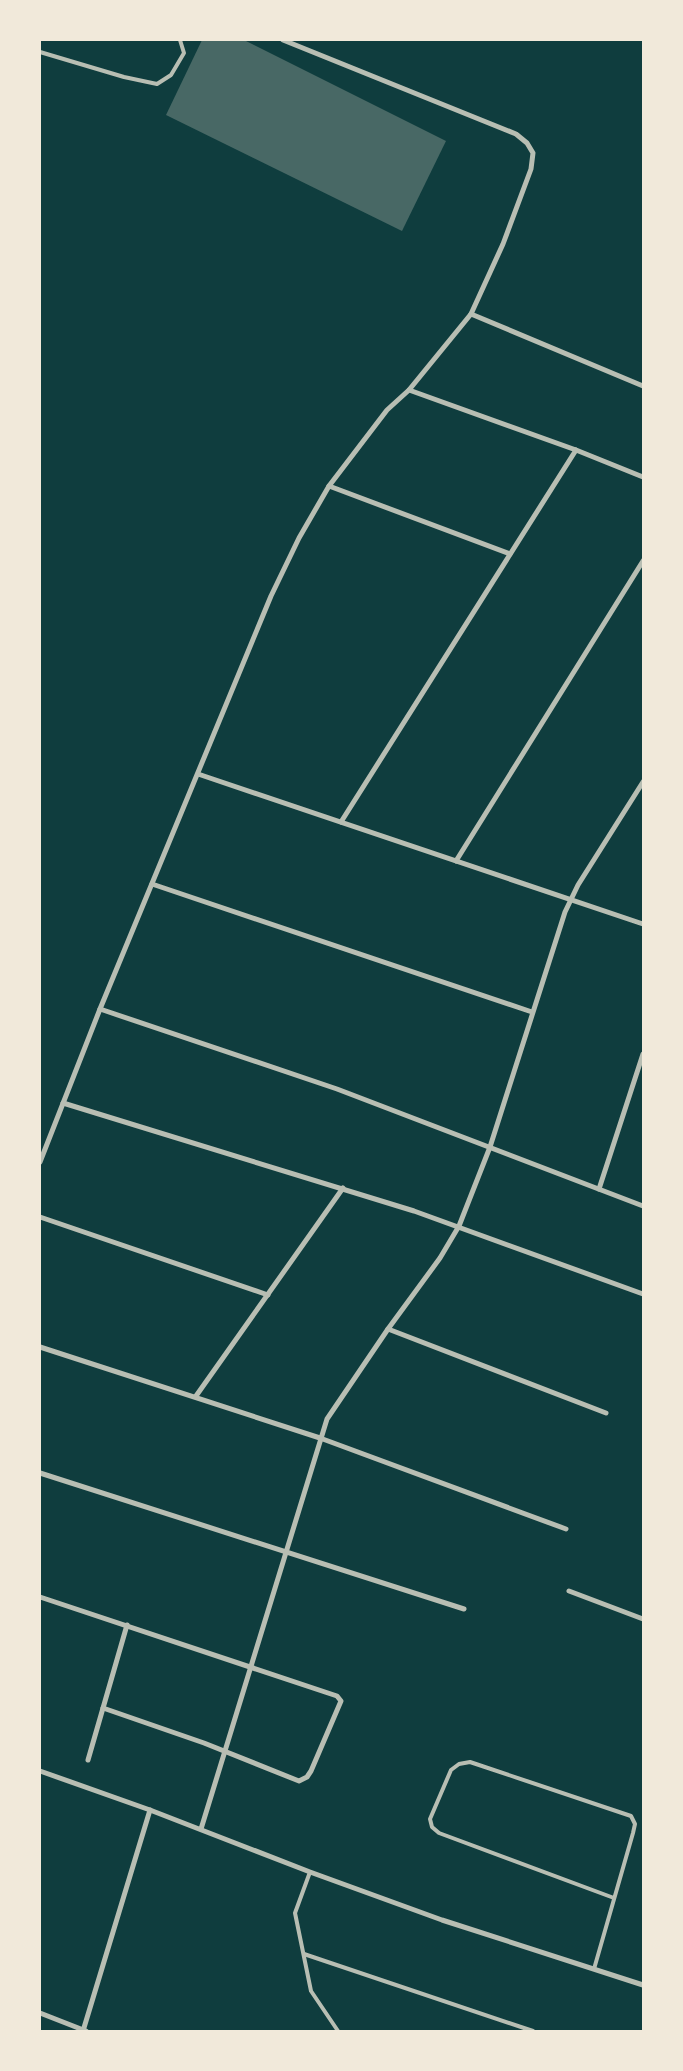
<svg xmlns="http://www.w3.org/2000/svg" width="683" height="2071" font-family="'Open Sans',sans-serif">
<rect width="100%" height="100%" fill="#0f3d3e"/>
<!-- building -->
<path fill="#486865" d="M202 40H244L446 141 402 231 166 115Z"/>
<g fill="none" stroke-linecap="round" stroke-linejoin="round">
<!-- service -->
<g stroke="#b8beb3" stroke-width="4">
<path d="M40 52 124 77 157 84 171 75 184 53 180 40"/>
<path d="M310 1872 295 1913 311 1991 338 2031"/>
<path d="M304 1954 533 2031"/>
<path d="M594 1969 633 1833 635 1824 631 1816 470 1762 459 1764 451 1770 430 1819 432 1827 439 1833 614 1898"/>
</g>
<!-- minor -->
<g stroke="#b8beb3" stroke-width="5">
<path d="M471 314 643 386"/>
<path d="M409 390 576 450 643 477"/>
<path d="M329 486 510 554"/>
<path d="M198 774 643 924"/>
<path d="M341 822 576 450"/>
<path d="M456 861 643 561"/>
<path d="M152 884 532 1012"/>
<path d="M100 1009 337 1089 643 1206"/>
<path d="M63 1103 414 1211 643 1294"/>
<path d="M40 1162 100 1009 271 596 299 538 329 486 387 410 409 390 471 314 503 244 531 169 533 153 527 143 516 134 283 40"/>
<path d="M599 1189 643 1054"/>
<path d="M40 1217 268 1295"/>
<path d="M388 1329 606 1413"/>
<path d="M40 1347 320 1438 566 1529"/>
<path d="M196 1396 343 1188"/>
<path d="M40 1473 464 1609"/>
<path d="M569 1591 643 1619"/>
<path d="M40 1597 337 1696 341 1701 311 1771 307 1777 299 1781 204 1743 103 1708"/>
<path d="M88 1760 127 1625"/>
<path d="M40 1771 150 1810 310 1872 442 1920 643 1985"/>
<path d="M201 1829 327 1419 388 1329 440 1258 459 1226 490 1147 565 912 578 885 643 782"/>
<path d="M40 2013 86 2031"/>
<path d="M83 2031 150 1810"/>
</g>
</g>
<!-- border -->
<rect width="683" height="2071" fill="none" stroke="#f1e9da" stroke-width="82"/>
</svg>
